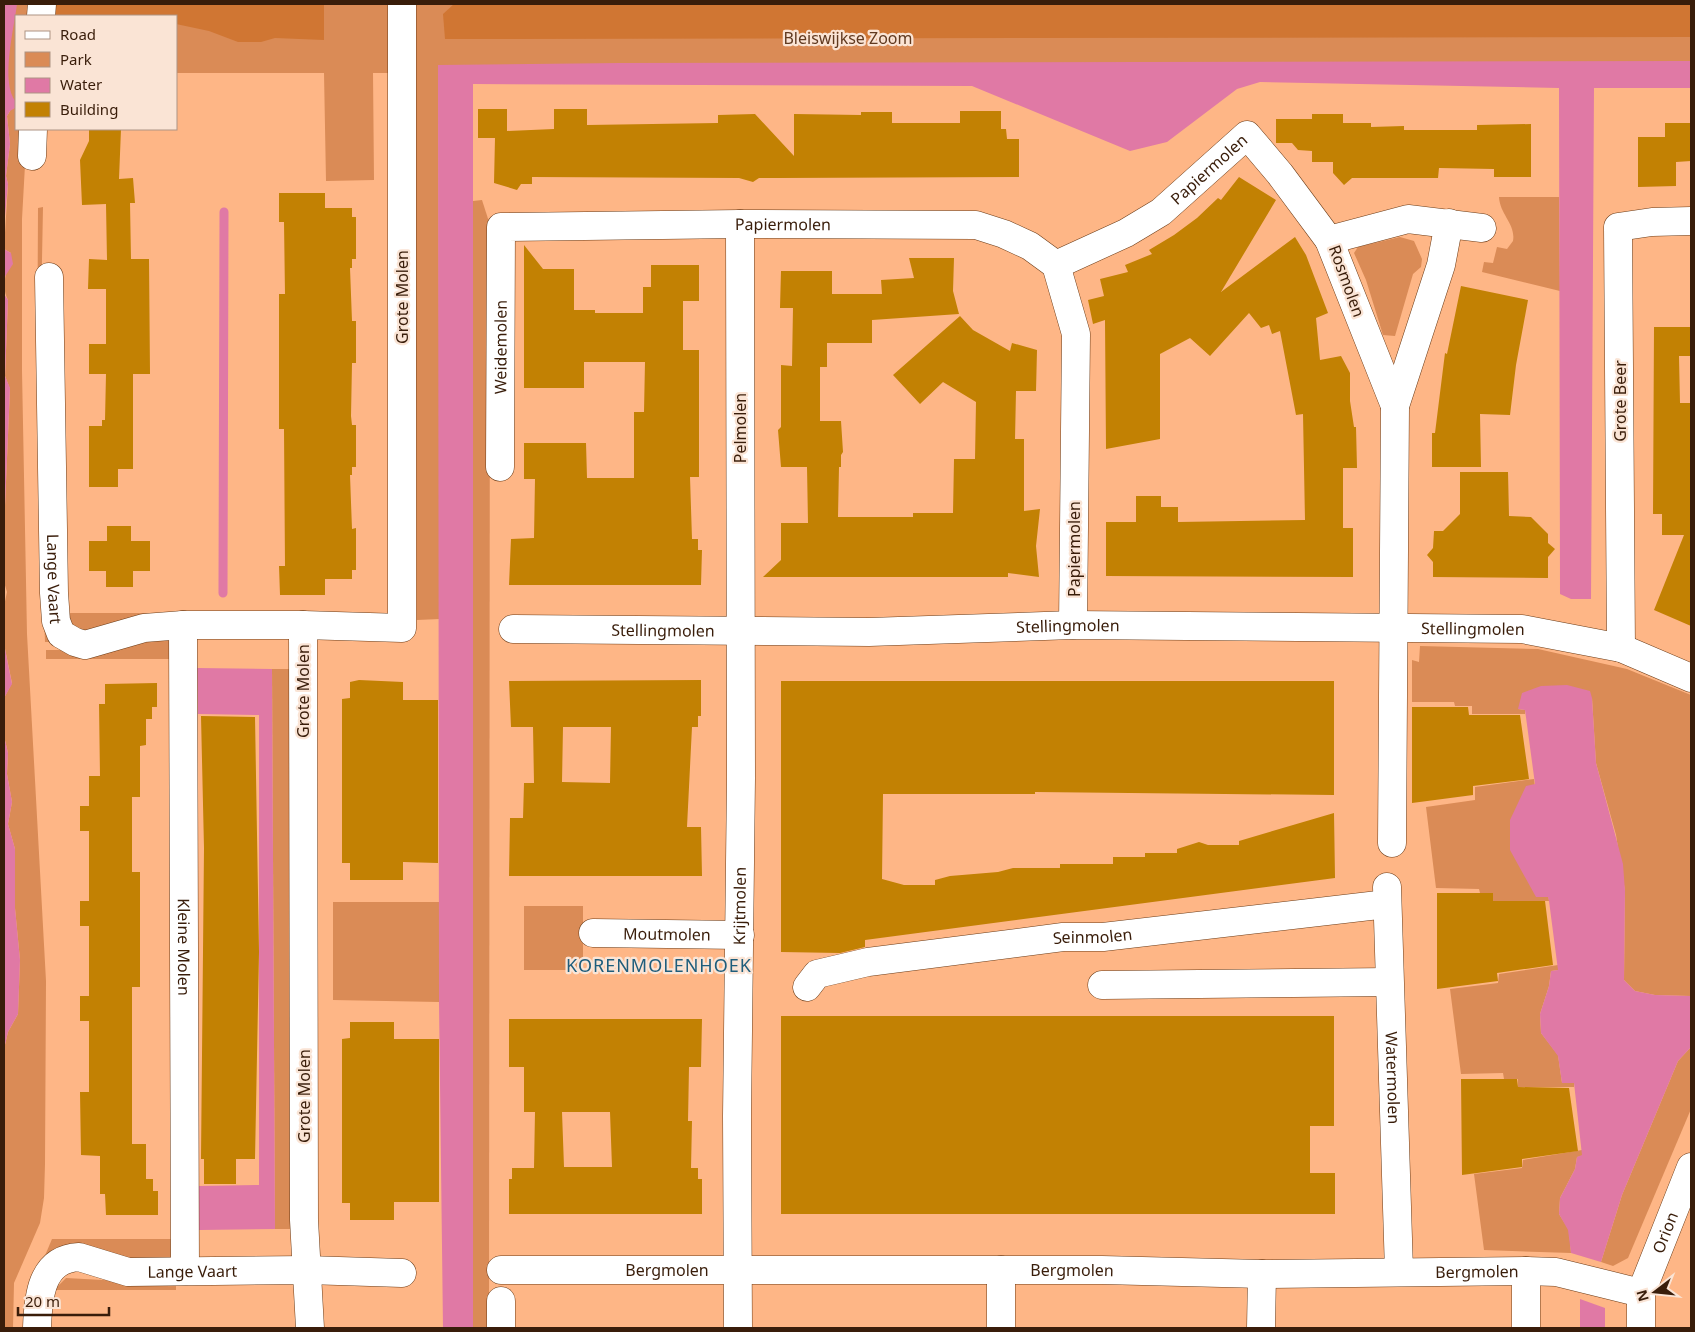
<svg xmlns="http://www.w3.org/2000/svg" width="1695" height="1332" font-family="'Noto Sans',sans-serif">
<rect width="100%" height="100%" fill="#feb686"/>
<!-- green -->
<g fill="#da8b56">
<path d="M4 4H1691V72L438 73 440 619 417 620 415 73H373L374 180 326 181 324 73H176V16H16V129H27L22 219V371L27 634 46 981 45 1164 44 1198 40 1223 14 1283 13 1328H4V1049L8 1032 18 1014 20 960 15 908V849L8 824 12 802 7 774 8 753 4 736V698L12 683 4 644V606L7 592 4 582V529L10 389 5 376 8 300C0 286 8 268 11 253L4 249 8 184 6 176 10 144 7 116 10 111 9 95Z"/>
<path d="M1499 197H1559L1560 291 1482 272 1484 262 1493 263 1497 247 1507 249 1513 241C1516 224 1500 215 1499 197Z"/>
<path d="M482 200 490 225 489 1328H473V201Z"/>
<path d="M43 207 41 312 57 642H45L37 402 38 208Z"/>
<path d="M1400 237 1414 241 1422 259 1421 267 1413 274 1395 336 1383 335 1366 280 1354 253 1358 247Z"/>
<path d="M63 613H170L89 632 69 623Z"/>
<path d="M170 637 171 659H46V650H67Z"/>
<path d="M1420 646 1538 649 1627 669 1691 695V996L1655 995 1635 991 1624 980 1625 891 1616 835 1596 763 1592 698 1518 709 1525 710V714H1472V706H1455L1454 702H1412V660L1419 662Z"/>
<path d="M272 669H292L291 1229H275Z"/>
<path d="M1534 779 1549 901H1493V893H1480L1479 889 1436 888 1426 807 1475 800V787Z"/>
<path d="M333 902H440L439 1002 333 1000Z"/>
<rect x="524" y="906" width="59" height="64"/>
<path d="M1558 965V970L1551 971 1549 986 1540 1014 1541 1033 1558 1055 1562 1083 1574 1082V1087H1518V1079H1504L1503 1073 1461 1074 1450 989 1498 983 1499 974Z"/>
<path d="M1691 1047V1109L1628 1258 1613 1266 1601 1262 1622 1195 1678 1061Z"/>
<path d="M1582 1150V1156L1577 1157 1575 1169 1560 1198 1559 1214 1569 1230 1571 1253 1484 1250 1474 1174 1522 1168 1523 1160Z"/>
<path d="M52 1239H172V1260L41 1265Z"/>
<path d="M66 1278 176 1284V1290H54Z"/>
</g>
<!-- forest -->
<g fill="#d07633">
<path d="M53 4H324V40L275 38 261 42H238L209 31 176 24V16H53Z"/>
<path d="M454 4H1691V37L445 39 443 14Z"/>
</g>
<!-- water -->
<g fill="#e079a5">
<path d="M4 4H17C14 29 0 83 16 102L15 108 10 111 7 116 10 144 6 176 8 184 4 227Z"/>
<path d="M1691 61V88H1594L1591 599H1571L1560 594 1559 88 1260 82 1237 89 1167 142 1130 151 972 86 473 84V1328H443L439 1002 438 65 620 63Z"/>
<path d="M4 249 11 253 13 264 4 278Z"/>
<path d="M4 294 8 300 5 376 10 388 4 529Z"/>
<path d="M4 644 12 684 4 698Z"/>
<path d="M197 668 272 669 275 1229 199 1230V1186L259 1185V715L198 714Z"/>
<path d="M1567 685 1590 691 1592 698 1596 763 1623 864 1625 891 1624 980 1635 991 1655 995 1691 996V1047L1678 1061 1622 1195 1601 1262 1571 1253 1568 1230 1559 1214 1560 1198 1575 1169 1577 1157 1582 1155 1574 1083H1562L1558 1056 1541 1033 1540 1014 1549 986 1551 971 1558 970 1549 901 1548 897H1536L1510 850V820L1526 786 1535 784 1525 710 1518 709 1522 693 1541 686Z"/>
<path d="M4 736 8 753 7 774 12 802 8 824 15 849V908L20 960 18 1014 8 1032 4 1049Z"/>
<path d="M1580 1299 1605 1308V1328H1580Z"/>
</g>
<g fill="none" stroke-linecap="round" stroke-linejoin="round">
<!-- stream -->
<path stroke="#e079a5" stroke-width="9" d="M223 593 224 212"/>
</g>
<!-- building -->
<g fill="#c28103" fill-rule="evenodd">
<path d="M478 109H507V131L554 129V109H587V125L718 123V115L755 114 794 156V114L861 115V112H892V123H960V111H1001V129H1006L1007 139H1019V177L777 178H759L753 182 739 178 532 177V184H521L517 190 494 183 495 138H478Z"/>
<path d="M1312 114H1343V123H1371V127L1404 126V130H1477V125L1531 124V177H1494V169L1439 168 1438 178H1352L1344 185 1333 173V162H1312V151L1298 150 1292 143H1276V119H1312Z"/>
<path d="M1665 123H1691V161L1676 162V186L1638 187V137H1665Z"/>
<path d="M89 129H121L119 179 133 178 135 203H130L131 259H149L150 374H133V469H118V487H89V426H102V420H105L106 374H89V344H106V289H88L89 259 107 260 106 204 82 205 80 160 89 141Z"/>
<path d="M1239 177 1276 200 1221 292 1295 237 1306 255 1328 313 1316 318 1320 360 1341 356 1350 373V401L1354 427H1356L1357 468H1343V528H1353V577L1106 576V522H1136V496H1161V507H1178V522L1305 520 1303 414 1296 415 1280 331 1272 334 1269 325 1261 328 1249 313 1210 356 1190 338 1160 354V439L1106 449 1105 320 1093 324 1088 300 1104 296 1100 279 1128 272 1125 265 1152 254 1149 250 1174 235 1197 218 1218 198 1221 200Z"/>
<path d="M279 193H325V208H352V217H356V259H352V268H350L352 321H356V363H352L351 416 352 425H356V467H352V475H350L352 529 356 528V570H352V579H325V595H280L279 566H285L284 429H279V294H285L284 222H279Z"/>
<path d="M524 245 543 269H574V310H595V313H643V287H651V265H699V301H683V350H699V477H690L692 539H698V550H702L701 585H509L511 539 534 538 535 479H524V443H586L587 478H634V412H644L645 362H584V388H524Z"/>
<path d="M909 258H954L953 291 959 314 872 320V343H827V367H820V421H841L843 452 841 455V467H839L838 517H913V513H953L954 459H975L976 402 943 382 920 404 893 375 960 316 973 330 1010 351 1012 343 1037 350 1036 391H1016L1015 439H1024V511L1040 509 1036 546 1039 577 1008 573V577H763L781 560V523H808L807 467H781L778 430 781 427V365L792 366 793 308H780L781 271H832V294H882L881 280 914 278Z"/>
<path d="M1461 286 1528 300 1516 365 1510 415 1480 414 1481 467H1432V433H1435L1445 353 1447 354Z"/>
<path d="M1654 327H1691V356H1679L1680 403H1691V626L1654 610 1684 535H1662V514H1653Z"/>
<path d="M1460 472H1508L1509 516 1531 517 1548 534V543L1555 549 1548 557V578L1433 577V562L1427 555 1433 548 1434 531H1443L1460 514Z"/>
<path d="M107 526H131V541H150V571H133V587H106V571H89V541H107Z"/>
<path d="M359 680 403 682V700H438V863L403 862V880H350V863H342V699L350 698V682Z"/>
<path d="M701 680V716H698V727H692L687 827H701L702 876H509L510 818H523L524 783H534L533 727H511L509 681ZM563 727H611L610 783 562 782Z"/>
<path d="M781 681H1334V795L1035 792V794H883L882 879 904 885H935V880L950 876 998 872 1013 868H1060V864H1113V857H1145V853H1177V849L1199 842 1208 845H1239V841L1334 813 1335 878 865 940V947L840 953 781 952Z"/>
<path d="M157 683V707H152V719H146V745L140 746V797H132V872H140V987H132V1144H146V1179H153V1191H158V1215H106L105 1194H100V1156L81 1155 80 1092H89V1021H80V996H89V926H80V901H89V831H80V806H89V776H100L99 704H105V684Z"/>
<path d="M1412 707H1468L1469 715H1520L1529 779 1473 786V795L1412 803Z"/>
<path d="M201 716 255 717 259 952 255 1159H236V1184H204V1159H201L204 848Z"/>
<path d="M1437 893H1493V901H1545L1553 965 1497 973 1498 981 1437 989Z"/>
<path d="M781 1016H1334V1126H1310V1173H1335V1214H781Z"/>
<path d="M509 1019H702L701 1067H689L688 1121H692L691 1168H698V1179H702V1214H509V1179H512V1168H534L535 1112H524V1067H509ZM562 1112H610L612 1167H564Z"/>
<path d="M350 1022H394V1039H439V1202H394V1220H350V1203H342V1039L350 1038Z"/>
<path d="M1461 1079H1517L1518 1087 1569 1088 1578 1151 1522 1159V1167L1462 1175Z"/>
</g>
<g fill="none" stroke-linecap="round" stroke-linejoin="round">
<defs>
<g id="street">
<path d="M41 16 42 4"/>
<path d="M32 156 33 129"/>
<path id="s1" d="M1056 265 1126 233 1161 212 1247 135 1280 174 1329 240"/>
<path id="s2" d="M49 277 54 593 56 621 61 634 75 642 85 645 144 628 183 625H303"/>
<path d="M1395 406 1329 240 1408 219 1482 228"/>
<path id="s3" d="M500 467 501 227 740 224 976 225 1004 234 1030 246 1056 265 1076 334 1073 625"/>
<path id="s4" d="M183 625 185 1271"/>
<path id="s5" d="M513 629 869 632 1073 625 1522 629 1621 648 1691 678"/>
<path d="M1621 648 1618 227 1652 222 1691 221"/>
<path d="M1392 843 1395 406 1441 265 1449 223"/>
<path id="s6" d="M1387 887 1399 1271"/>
<path id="s7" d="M593 933 740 935"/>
<path d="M1102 985 1389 982"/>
<path id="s8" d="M807 987 817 974 868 962 1063 937H1103L1387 904"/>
<path id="s9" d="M501 1270H1102L1262 1274 1526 1271 1556 1272 1641 1293"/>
<path d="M1001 1270V1328"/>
<path d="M501 1301V1328"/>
<path id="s10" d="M37 1328C38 1297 41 1259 79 1257L128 1272 307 1270 402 1273"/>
<path d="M310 1328 304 1220 303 625 402 628V4"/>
<path id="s11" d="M738 1328 737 1116 741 778 740 224"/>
<path d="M1261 1328 1262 1274"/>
<path d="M1526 1328V1271"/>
<path id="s12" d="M1641 1328V1293L1691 1167"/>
</g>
</defs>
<!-- street casing -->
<use href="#street" stroke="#6c3c17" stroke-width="29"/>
<!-- street -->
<use href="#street" stroke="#fff" stroke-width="28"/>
</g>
<g text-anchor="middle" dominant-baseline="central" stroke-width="4.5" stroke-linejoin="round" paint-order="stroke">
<!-- park labels -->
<g font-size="16" fill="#60391f" stroke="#fae4d5">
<text x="848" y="38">Bleiswijkse Zoom</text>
</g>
<!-- street labels -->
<g font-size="16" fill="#391d0a" stroke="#fae4d5">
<text stroke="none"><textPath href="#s1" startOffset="182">Papiermolen</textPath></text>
<text stroke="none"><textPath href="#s3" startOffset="522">Papiermolen</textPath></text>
<text transform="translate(1347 281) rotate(70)">Rosmolen</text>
<text transform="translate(402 297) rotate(-90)">Grote Molen</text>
<text stroke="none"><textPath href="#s3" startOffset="120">Weidemolen</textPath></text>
<text transform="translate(1620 401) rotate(-90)">Grote Beer</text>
<text transform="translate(740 428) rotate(-90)">Pelmolen</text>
<text transform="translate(1074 549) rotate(-90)">Papiermolen</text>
<text stroke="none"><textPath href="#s2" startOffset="302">Lange Vaart</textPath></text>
<text stroke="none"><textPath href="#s5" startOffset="555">Stellingmolen</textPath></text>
<text stroke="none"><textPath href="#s5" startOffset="960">Stellingmolen</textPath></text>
<text stroke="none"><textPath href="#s5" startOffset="150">Stellingmolen</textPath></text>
<text transform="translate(303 691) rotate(-90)">Grote Molen</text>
<text stroke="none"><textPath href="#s11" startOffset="422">Krijtmolen</textPath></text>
<text stroke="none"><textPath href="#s7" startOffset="74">Moutmolen</textPath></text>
<text stroke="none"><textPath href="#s8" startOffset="295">Seinmolen</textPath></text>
<text stroke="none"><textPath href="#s4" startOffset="322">Kleine Molen</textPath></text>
<text stroke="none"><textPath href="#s6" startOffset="191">Watermolen</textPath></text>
<text transform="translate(304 1096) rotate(-90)">Grote Molen</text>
<text stroke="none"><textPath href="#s12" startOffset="100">Orion</textPath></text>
<text stroke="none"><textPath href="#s9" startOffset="166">Bergmolen</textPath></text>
<text stroke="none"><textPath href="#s9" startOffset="571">Bergmolen</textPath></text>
<text stroke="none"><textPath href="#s10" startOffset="208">Lange Vaart</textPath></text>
<text stroke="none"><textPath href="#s9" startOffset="976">Bergmolen</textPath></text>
</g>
<!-- neighbourhood labels -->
<g font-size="18" letter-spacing="1" fill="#1e5d7c" stroke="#fae4d5">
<text x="659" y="965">KORENMOLENHOEK</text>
</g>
</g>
<!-- border -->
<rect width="1695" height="1332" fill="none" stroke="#391d0a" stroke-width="10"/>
<!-- legend -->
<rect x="15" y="15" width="162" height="115" fill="#fae4d5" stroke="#ad9484"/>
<rect x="25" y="31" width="25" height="8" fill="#ffffff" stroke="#ad9484"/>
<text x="60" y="40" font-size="15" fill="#391d0a">Road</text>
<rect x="25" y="52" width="25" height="15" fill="#da8b56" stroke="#ad9484"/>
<text x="60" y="65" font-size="15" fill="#391d0a">Park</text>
<rect x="25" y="78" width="25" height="15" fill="#e079a5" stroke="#ad9484"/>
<text x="60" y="90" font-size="15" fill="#391d0a">Water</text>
<rect x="25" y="102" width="25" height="15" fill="#c28103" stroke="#ad9484"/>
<text x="60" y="115" font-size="15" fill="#391d0a">Building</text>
<!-- north arrow -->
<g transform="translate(1655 1292) rotate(254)" stroke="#fae4d5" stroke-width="4" paint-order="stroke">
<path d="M0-4L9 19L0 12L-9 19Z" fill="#391d0a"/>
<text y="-8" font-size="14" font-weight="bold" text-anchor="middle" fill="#391d0a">N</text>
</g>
<!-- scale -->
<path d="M18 1307v8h91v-8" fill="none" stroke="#391d0a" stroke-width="2.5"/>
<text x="25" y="1307" font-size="15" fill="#391d0a" stroke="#fae4d5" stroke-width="4" paint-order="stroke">20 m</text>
</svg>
